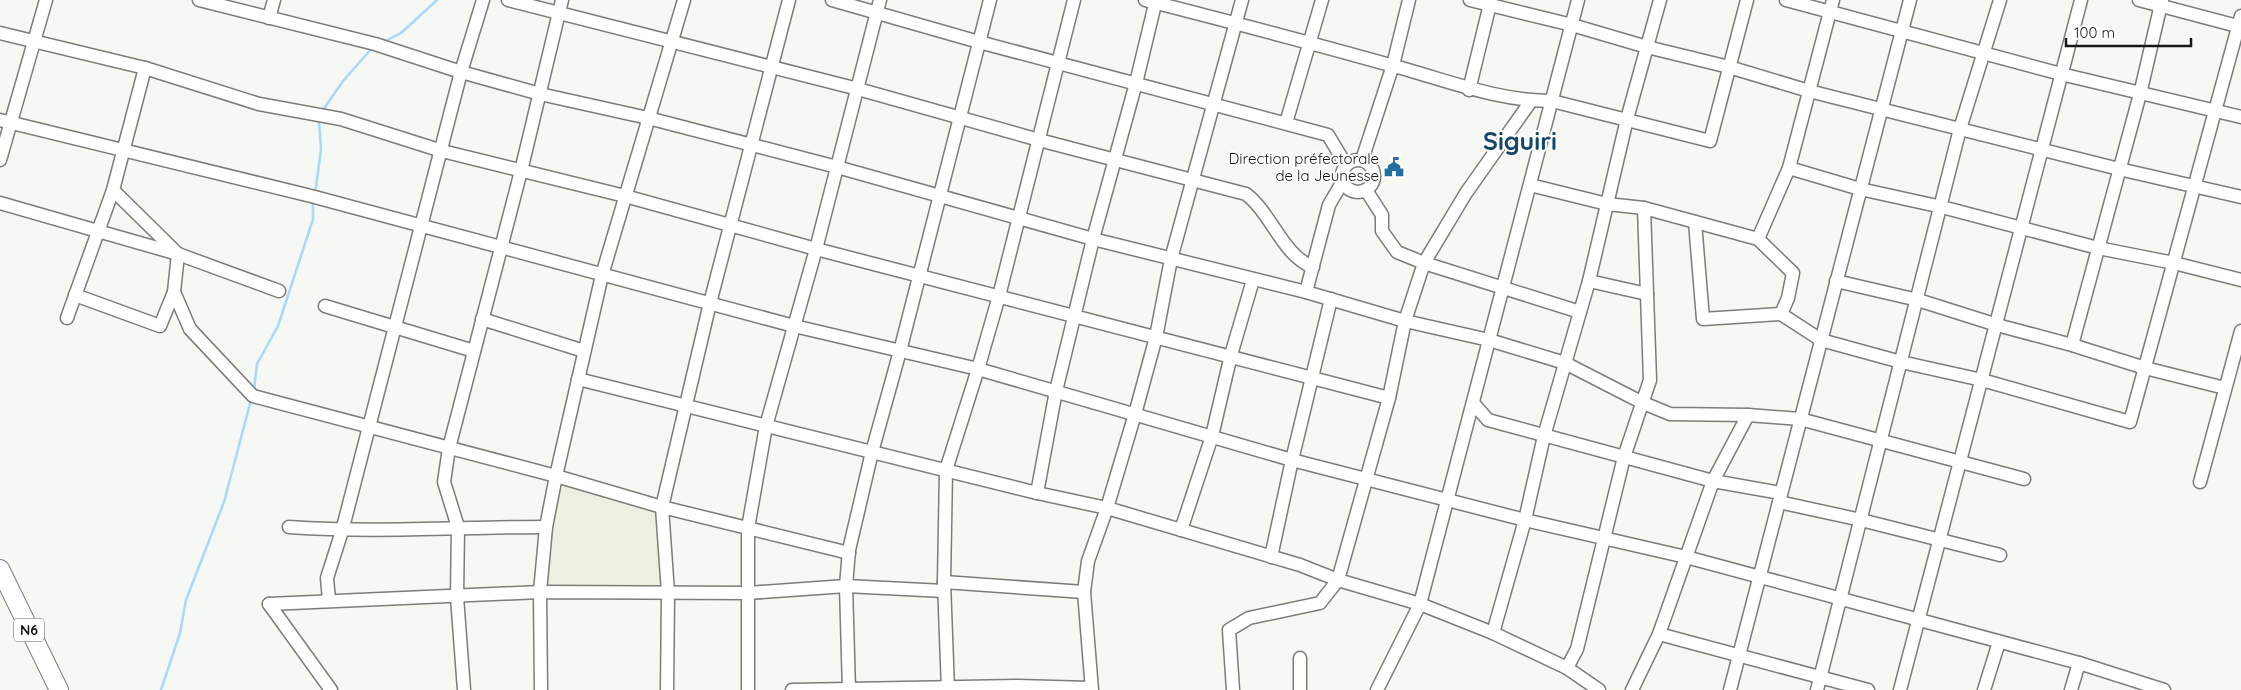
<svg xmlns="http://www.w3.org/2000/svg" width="2241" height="690" font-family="Quicksand,sans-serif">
<rect width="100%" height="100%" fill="#f6f8f3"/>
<!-- built -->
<path fill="#ecf0e3" d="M560 482 659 511 663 587 544 588Z"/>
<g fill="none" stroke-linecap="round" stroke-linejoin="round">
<!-- stream -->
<g stroke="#a7d8fe" stroke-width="2.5">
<path d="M383 42 401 33 437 0"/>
<path d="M323 110 343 81 372 48"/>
<path d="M315 194 321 150 319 120"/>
<path d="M254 390 257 364 278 326 313 219V202"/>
<path d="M161 690 180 633 186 600 224 502 251 400"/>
</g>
<defs>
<g id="minor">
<path d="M199 0 375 44 461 72 540 94 648 118 837 167 1093 239 1306 292 1405 321 1489 340 1565 363 1641 402 1670 414 1748 415 1800 419 2024 479"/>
<path d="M508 0 858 89 1039 140 1246 194C1272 214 1283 256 1313 267"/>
<path d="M832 0 979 42 1328 135 1346 165"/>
<path d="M1145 0C1227 21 1309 42 1390 65 1444 79 1495 101 1552 101L1710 141 1747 0"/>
<path d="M1470 0 1572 25 1647 47 1729 67 1809 91 2119 169 2241 197"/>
<path d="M1786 0 2061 74 2241 117"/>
<path d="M2139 0 2241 27"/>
<path d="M269 18 274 0"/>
<path d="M0 33 145 68 259 104 341 119 442 151 625 196 816 249 1389 398"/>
<path d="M1469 90 1491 0"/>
<path d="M0 120 311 196 794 326 978 369 1292 460 1525 520 1686 557 2079 663 2164 690"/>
<path d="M1286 123 1322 0"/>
<circle cx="1358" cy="176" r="16"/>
<path d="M0 160 46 0"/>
<path d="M1362 160 1393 65 1409 0"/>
<path d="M1789 168 1860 189 1942 207 2098 248 2174 263 2241 280"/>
<path d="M1530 185 1607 204 1644 208 1758 239 1793 273 1788 298 1781 314 1821 340 1901 362 1982 380 2130 422 2241 16"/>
<path d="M113 190 178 254 174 292 190 329 253 396 556 476 662 507 849 553"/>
<path d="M1366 190 1382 215V231L1397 252 1424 263 1580 312"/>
<path d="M0 203 178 254 279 291"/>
<path d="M1695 222 1703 319 1781 314"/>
<path d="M1758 239 1789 168 1833 0"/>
<path d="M1589 281 1647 294"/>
<path d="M1836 281 1918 300 1997 325 2072 345 2145 368 2225 388"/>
<path d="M1306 292 1329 205 1343 181"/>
<path d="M75 295 160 326 174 292"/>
<path d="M325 306 474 351"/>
<path d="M67 318 113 190 145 68"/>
<path d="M482 319 584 351"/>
<path d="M2072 345 2140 94 2162 0"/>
<path d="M578 379 1037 493 1107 508 1300 565 1338 580 1420 604 1493 633 1567 668 1599 690"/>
<path d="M1473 403 1488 420 1713 481 1781 493"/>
<path d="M2200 482 2241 331"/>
<path d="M1037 493 1056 391 1093 239 1136 83 1156 0"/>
<path d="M1779 502 1861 520 2000 555"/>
<path d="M289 527C375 533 461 527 546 527"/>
<path d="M1181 530 1212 436 1231 355 1253 280"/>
<path d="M1271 557 1292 460 1331 299"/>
<path d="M944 582 1084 592"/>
<path d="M329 600 327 578 342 531 461 72 483 0"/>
<path d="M269 604 540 592 748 593 846 586 944 591"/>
<path d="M269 604 331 690"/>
<path d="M1493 633 1525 520 1544 436 1589 281 1627 119 1660 0"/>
<path d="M1659 634 1868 690"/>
<path d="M1567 668 1577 649 1624 457 1650 380 1644 208"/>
<path d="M464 690 457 597 458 527 444 482 449 448 521 171 562 0"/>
<path d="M541 690 540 592 546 527 556 476 602 275 684 0"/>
<path d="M667 690 668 593 662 507 710 303 789 0"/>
<path d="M748 690V528L766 426 816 249 880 0"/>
<path d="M792 690 1017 686 1091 688"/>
<path d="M849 690 846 586 849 550 872 452 900 351 990 0"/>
<path d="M948 690 944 582 946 470 978 369 999 296 1074 0"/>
<path d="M1092 690 1084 592 1088 561 1107 508 1135 414 1156 337 1171 259 1242 0"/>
<path d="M1233 690 1229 630 1249 618 1320 603 1338 580 1389 398 1405 321 1424 263 1466 193 1531 101"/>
<path d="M1300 690V658"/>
<path d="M1377 690 1420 604 1578 0"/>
<path d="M1632 690 1659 634 1713 481 1748 415"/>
<path d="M1730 690 1910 0"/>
<path d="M1817 690 1960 129 2000 0"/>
<path d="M1900 690 2081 0"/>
<path d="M1984 690 1999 642"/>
<path d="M2071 690 2079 663"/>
</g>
<path id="highway" d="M0 569 59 690"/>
</defs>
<!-- minor casing -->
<use href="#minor" stroke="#7b7d78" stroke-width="15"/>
<!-- highway casing -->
<use href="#highway" stroke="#7b7d78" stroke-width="20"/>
<!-- minor -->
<use href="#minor" stroke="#fff" stroke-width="12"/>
<!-- highway -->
<use href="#highway" stroke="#fff" stroke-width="18"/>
</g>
<!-- icons -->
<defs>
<symbol id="civic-bare" viewBox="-9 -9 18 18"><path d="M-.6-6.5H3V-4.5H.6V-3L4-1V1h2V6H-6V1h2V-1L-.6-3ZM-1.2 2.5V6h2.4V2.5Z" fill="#236fa2" stroke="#fff" stroke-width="2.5" paint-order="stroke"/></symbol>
</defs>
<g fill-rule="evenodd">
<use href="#civic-bare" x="1380" y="153" width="28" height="28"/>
</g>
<g text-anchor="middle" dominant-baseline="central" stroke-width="4" stroke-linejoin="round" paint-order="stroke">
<!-- shield labels -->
<rect fill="#fff" stroke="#5d5d5b" stroke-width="1" x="14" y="618.5" width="30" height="23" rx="4"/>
<g font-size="14" font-weight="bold" fill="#171715">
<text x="29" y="630">N6</text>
</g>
<!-- poi labels -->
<g font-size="15" fill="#171715" stroke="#fff" text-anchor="end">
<text x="1379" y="158">Direction préfectorale<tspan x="1379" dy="17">de la Jeunesse</tspan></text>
</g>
<!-- town labels -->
<g font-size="25" font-weight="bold" fill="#12476a" stroke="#fff">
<text x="1520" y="140">Siguiri</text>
</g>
</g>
<!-- scale -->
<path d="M2066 38v8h125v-8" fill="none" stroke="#171715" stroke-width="2.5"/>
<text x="2074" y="38" font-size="15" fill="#171715" stroke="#ffffff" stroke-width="4" paint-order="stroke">100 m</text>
</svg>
